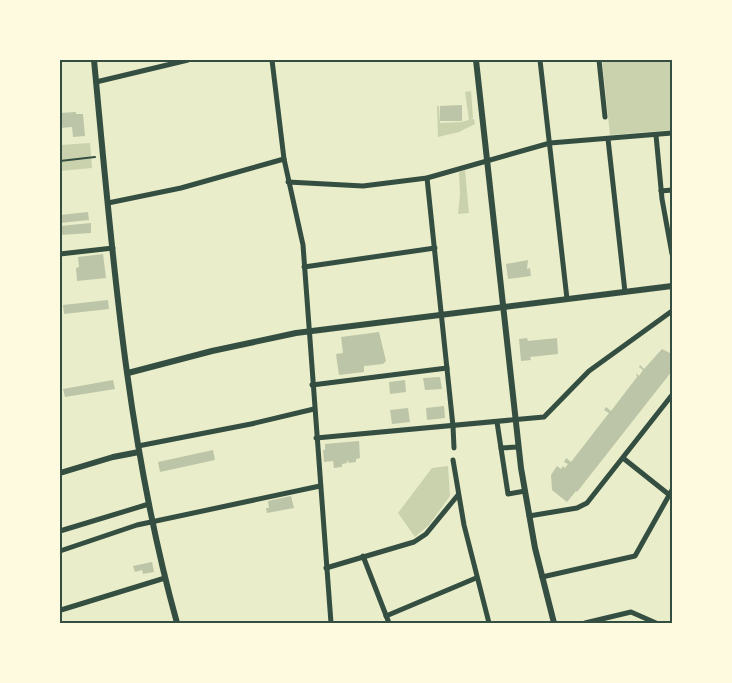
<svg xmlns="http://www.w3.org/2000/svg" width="732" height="683" font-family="Karla,sans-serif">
<rect width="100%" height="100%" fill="#e9edc9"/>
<!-- green -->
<g fill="#cad2ad">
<path d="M602 60H672V130L610 135Z"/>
<path d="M471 91 473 118 470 119H474L475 124 459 132 438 137 437 106H439L440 123 461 122 469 120 465 92Z"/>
<path d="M90 143 92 168 60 171V145Z"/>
<path d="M465 170 469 213 458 214 460 195 459 172Z"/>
<path d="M448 466 450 496 429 525 415 537 398 513 432 468Z"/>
</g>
<!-- building -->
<g fill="#bcc5a7">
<path d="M462 105V121H440V106Z"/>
<path d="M76 112V114H83L85 136 73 137 72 127 60 128V113Z"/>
<path d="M88 212 89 220 60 223V215Z"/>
<path d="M91 223V233L60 235V226Z"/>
<path d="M103 254 106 278 77 281 76 268 79 267 78 257Z"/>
<path d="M528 260 527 269 530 268 531 276 508 279 506 264Z"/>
<path d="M108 300 109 309 64 314 63 305Z"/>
<path d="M379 332 386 361 383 364 364 366V372L339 375 336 354 343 353 341 337Z"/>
<path d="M527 338 528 341 557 338 558 354 530 357 531 360 521 361 519 339Z"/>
<path d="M662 349 672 354V371L577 492 576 491 567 502 552 490 551 475 557 466 561 469 563 466 565 468 568 464 564 462 566 458 571 462 609 413 604 410 606 407 611 411 637 377 636 373 639 376 643 370 639 367 640 365 644 369Z"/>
<path d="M440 377 442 389 425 390 423 378Z"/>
<path d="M113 380 115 389 65 397 63 389Z"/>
<path d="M405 380 406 392 390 394 389 382Z"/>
<path d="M444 406 445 418 427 420 426 408Z"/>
<path d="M408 408 410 422 392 424 390 410Z"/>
<path d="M359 441 360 458 356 459V462L349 463 347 460V463L342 464V467L334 468 333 461 324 462 323 450H325V444Z"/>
<path d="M213 450 215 460 160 472 158 462Z"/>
<path d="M291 496 294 508 267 513 266 508H269L268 501Z"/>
<path d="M152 562 154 572 143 574 142 570 135 572 133 566Z"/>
</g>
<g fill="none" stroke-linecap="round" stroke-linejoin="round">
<!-- path -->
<path stroke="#344e41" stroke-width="2" d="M60 161 95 157"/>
<!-- minor -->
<g stroke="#344e41" stroke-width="5">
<path d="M272 60 284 159 303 245 331 623"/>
<path d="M540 60 567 299"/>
<path d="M599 60 605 117"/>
<path d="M96 82 188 60"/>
<path d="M656 135 662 199 672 254"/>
<path d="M608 139 625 292"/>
<path d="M427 178 453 426 454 448"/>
<path d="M288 182 363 186 427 178 550 143 672 133"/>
<path d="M661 191 672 190"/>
<path d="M108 203 181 188 284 159"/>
<path d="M60 254 113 248"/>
<path d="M304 267 435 248"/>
<path d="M312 385 447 368"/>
<path d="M497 422 508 494 525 491"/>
<path d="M316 438 544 417 589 371 672 311"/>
<path d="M138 446 251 424 314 409"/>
<path d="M501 448 518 447"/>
<path d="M623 458 672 497"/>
<path d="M453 460 464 525 489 623"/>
<path d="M529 516 577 508 587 503 672 395"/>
<path d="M60 531 149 504"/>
<path d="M60 551 137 525 320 486"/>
<path d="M363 556 389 623"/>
<path d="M326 568 414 542 426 534 458 495"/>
<path d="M542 577 635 556 672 490"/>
<path d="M61 610 165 578"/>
<path d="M386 616 476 578"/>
<path d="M585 623 631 612 656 623"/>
</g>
<!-- tertiary -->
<g stroke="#344e41" stroke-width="6">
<path d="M94 60C112 249 126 440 177 623"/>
<path d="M476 60 521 468 535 548 554 623"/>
<path d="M128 373 212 351 296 333 672 286"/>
<path d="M60 473 113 457 139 452"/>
</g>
</g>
<!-- border -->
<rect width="732" height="683" fill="none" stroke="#fefae0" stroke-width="122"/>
<rect x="61" y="61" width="610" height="561" fill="none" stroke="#344e41" stroke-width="2"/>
</svg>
